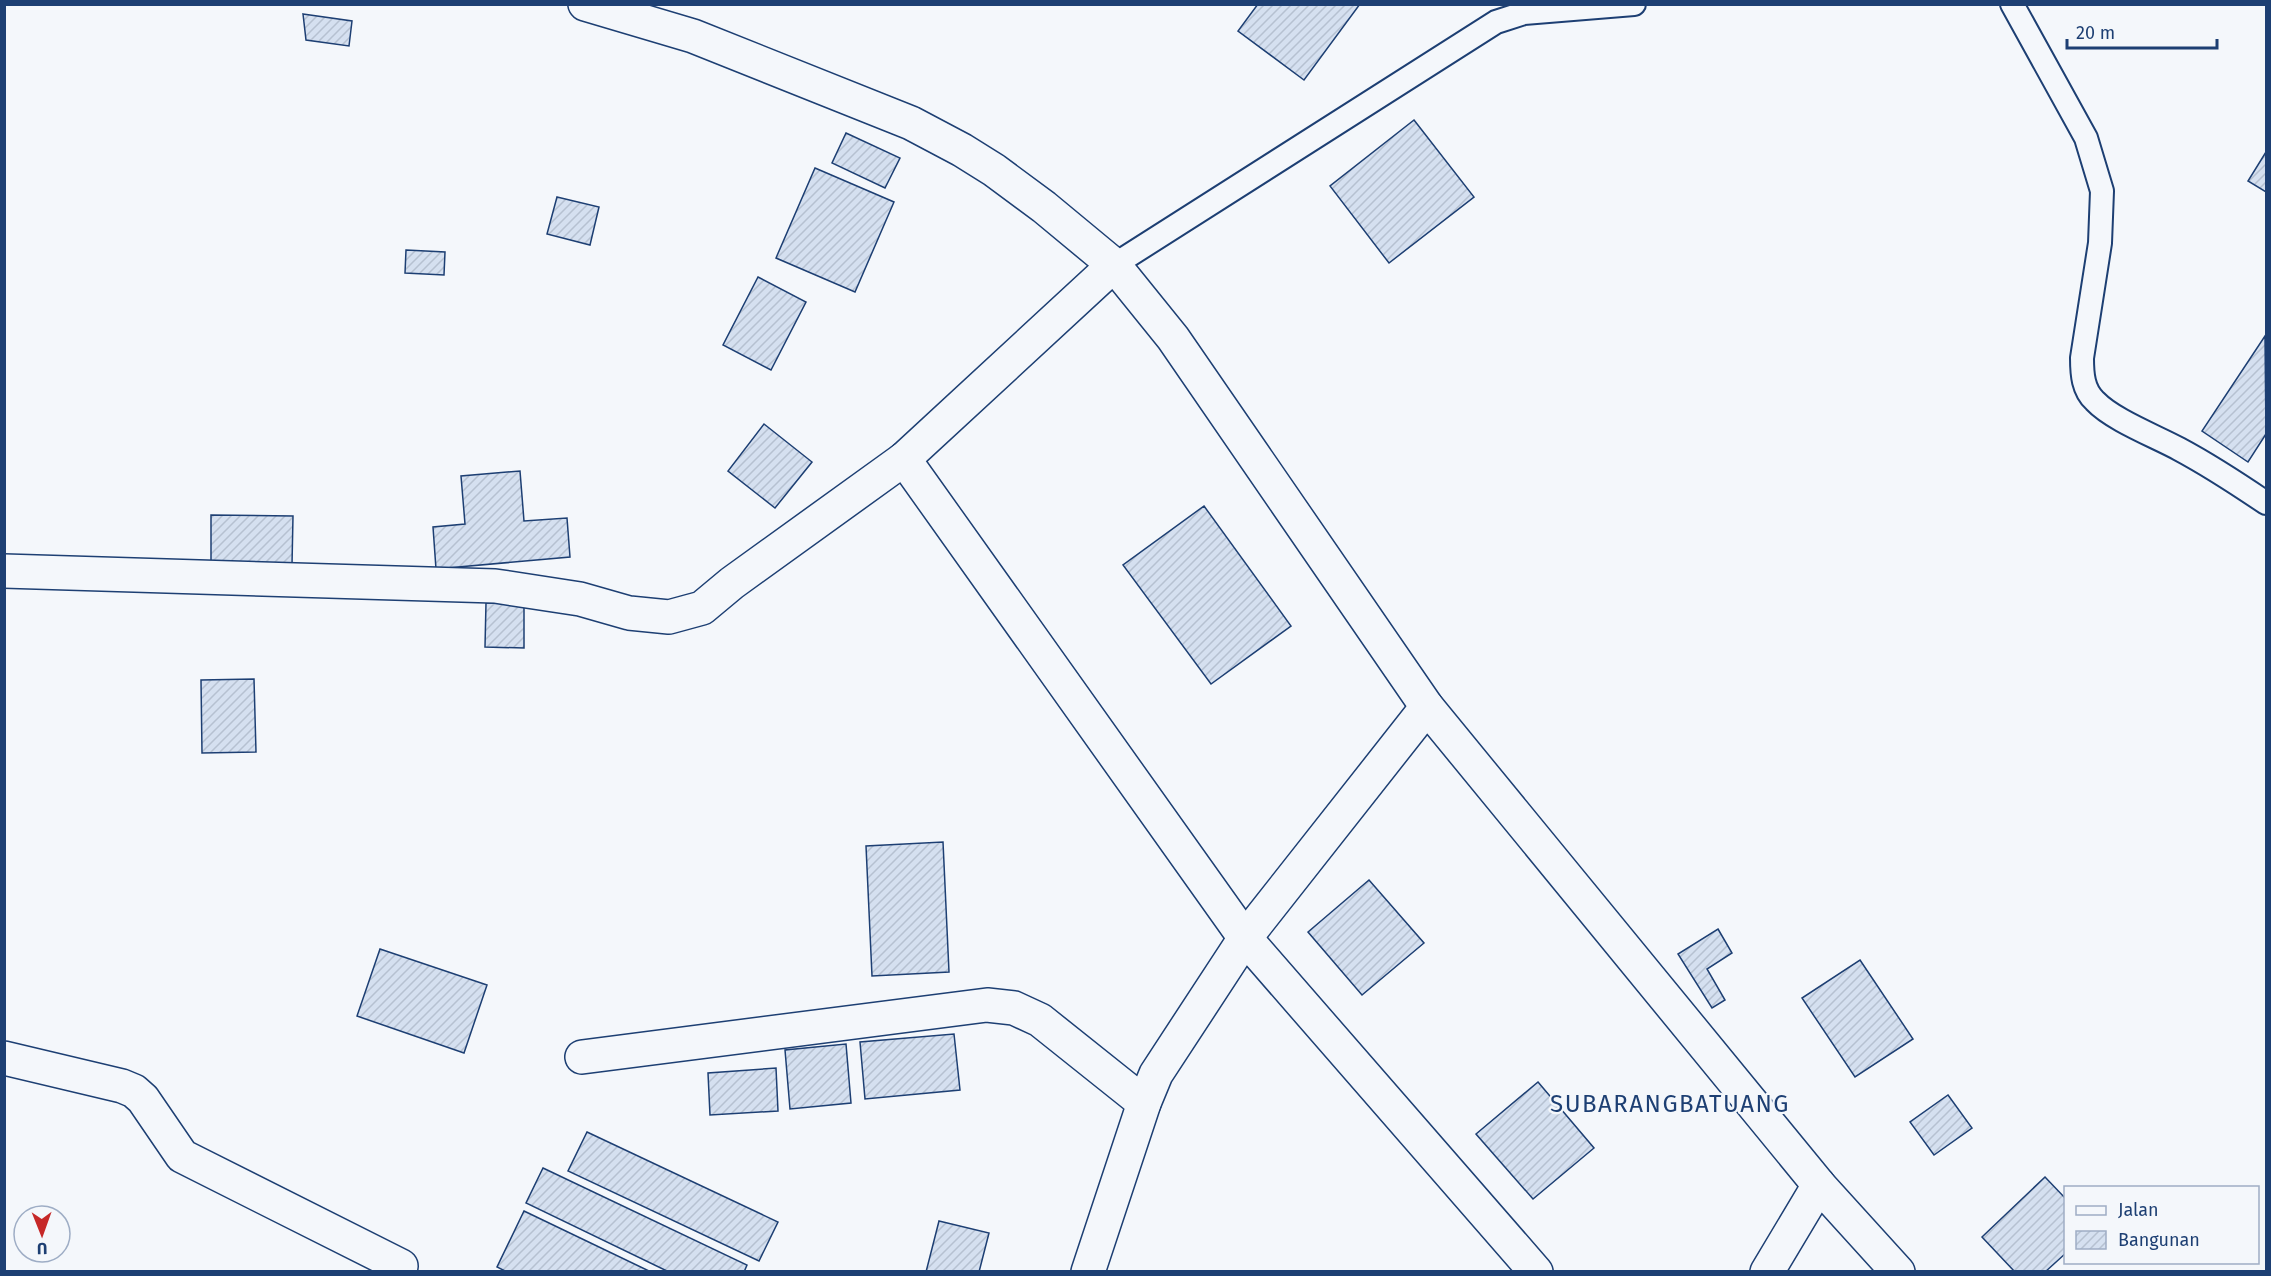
<svg xmlns="http://www.w3.org/2000/svg" width="2271" height="1276" font-family="'Fira Sans',sans-serif">
<defs>
<pattern id="building-hatch" width="6" height="6" patternUnits="userSpaceOnUse" patternTransform="scale(1.5)"><rect width="6" height="6" fill="#d5e0f0"/><path d="M-1 1l2-2M0 6l6-6M5 7l2-2" fill="none" stroke="#b6c1d1"/></pattern>
</defs>
<rect width="100%" height="100%" fill="#f4f7fb"/>
<!-- building -->
<g fill="url(#building-hatch)" stroke="#1d3f73" stroke-width="1.5">
<path d="M1258 4H1360L1304 80 1238 31Z"/>
<path d="M303 14 352 21 349 46 306 40Z"/>
<path d="M1414 120 1474 197 1389 263 1330 186Z"/>
<path d="M846 133 900 158 885 188 832 163Z"/>
<path d="M2266 152V192L2248 181Z"/>
<path d="M815 168 894 202 855 292 776 258Z"/>
<path d="M557 197 599 207 590 245 547 234Z"/>
<path d="M406 250 445 252 444 275 405 273Z"/>
<path d="M758 277 806 302 771 370 723 345Z"/>
<path d="M2265 336 2266 434 2248 462 2202 431Z"/>
<path d="M764 424 812 462 775 508 728 471Z"/>
<path d="M520 471 524 521 567 518 570 557 436 569 433 527 465 524 461 476Z"/>
<path d="M1204 506 1291 626 1211 684 1123 565Z"/>
<path d="M211 515 293 516 292 565 211 564Z"/>
<path d="M486 603H524V648L485 647Z"/>
<path d="M254 679 256 752 202 753 201 680Z"/>
<path d="M943 842 949 972 872 976 866 846Z"/>
<path d="M1369 880 1424 943 1362 995 1308 932Z"/>
<path d="M1718 929 1732 953 1707 969 1725 1000 1712 1008 1678 954Z"/>
<path d="M380 949 487 985 464 1053 357 1016Z"/>
<path d="M1860 960 1913 1039 1855 1077 1802 998Z"/>
<path d="M954 1034 960 1090 865 1099 860 1042Z"/>
<path d="M846 1044 851 1103 790 1109 785 1050Z"/>
<path d="M776 1068 778 1111 710 1115 708 1073Z"/>
<path d="M1538 1082 1594 1148 1533 1199 1476 1134Z"/>
<path d="M1948 1095 1972 1128 1934 1155 1910 1122Z"/>
<path d="M587 1132 778 1222 759 1261 568 1171Z"/>
<path d="M543 1168 747 1265 744 1272H669L526 1203Z"/>
<path d="M2045 1177 2066 1199V1253L2045 1272H2015L1982 1237Z"/>
<path d="M524 1211 651 1272H507L497 1267Z"/>
<path d="M939 1221 989 1233 979 1272H926Z"/>
</g>
<g fill="none" stroke-linecap="round" stroke-linejoin="round">
<defs>
<g id="service">
<path d="M2012 4 2086 138 2102 191 2100 243 2082 358C2082 374 2083 390 2095 401 2113 420 2155 436 2179 449 2209 465 2238 484 2266 503"/>
<path d="M1114 265 1496 22 1524 13 1634 4"/>
</g>
<g id="minor">
<path d="M585 4 693 36 911 123 962 150 994 170 1044 207 1114 265 1173 338 1427 707 1819 1185 1898 1272"/>
<path d="M904 459 1245 938 1536 1272"/>
<path d="M4 571 495 586 580 599 629 613 669 617 702 608 732 583 904 459 1114 265"/>
<path d="M582 1057 987 1005 1014 1008 1040 1020 1144 1103"/>
<path d="M4 1058 122 1086 134 1091 143 1099 182 1156 401 1266"/>
<path d="M1088 1272 1144 1103 1156 1074 1245 938 1427 707"/>
<path d="M1767 1272 1819 1185"/>
</g>
</defs>
<!-- service casing -->
<use href="#service" stroke="#1d3f73" stroke-width="26"/>
<!-- minor casing -->
<use href="#minor" stroke="#1d3f73" stroke-width="36"/>
<!-- service -->
<use href="#service" stroke="#f4f7fb" stroke-width="22"/>
<!-- minor -->
<use href="#minor" stroke="#f4f7fb" stroke-width="33"/>
</g>
<g text-anchor="middle" dominant-baseline="central" stroke-width="4.5" stroke-linejoin="round" paint-order="stroke">
<!-- quarter labels -->
<g font-size="24" letter-spacing="1.5" fill="#1d3f73" stroke="#f4f7fb">
<text x="1670" y="1104">SUBARANGBATUANG</text>
</g>
</g>
<!-- border -->
<rect width="2271" height="1276" fill="none" stroke="#1d3f73" stroke-width="12"/>
<!-- legend -->
<rect x="2064" y="1186" width="195" height="78" fill="#f4f7fb" stroke="#9eadc5" stroke-width="1.5"/>
<rect x="2076" y="1206" width="30" height="9" fill="#f4f7fb" stroke="#9eadc5" stroke-width="1.5"/>
<text x="2118" y="1216" font-size="18" fill="#1d3f73">Jalan</text>
<rect x="2076" y="1231" width="30" height="18" fill="url(#building-hatch)" stroke="#9eadc5" stroke-width="1.5"/>
<text x="2118" y="1246" font-size="18" fill="#1d3f73">Bangunan</text>
<!-- north arrow -->
<g transform="translate(42 1234) rotate(179)"><circle r="28" fill="#f4f7fb" stroke="#9eadc5" stroke-width="1.5"/>
<path d="M0-4.5L10 22L0 15L-10 22Z" fill="#c62828"/>
<text y="-9" font-size="16" font-weight="bold" text-anchor="middle" fill="#1d3f73">U</text>
</g>
<!-- scale -->
<path d="M2067 39v9h150v-9" fill="none" stroke="#1d3f73" stroke-width="3"/>
<text x="2076" y="39" font-size="18" fill="#1d3f73" stroke="#f4f7fb" stroke-width="4.5" paint-order="stroke">20 m</text>
</svg>
